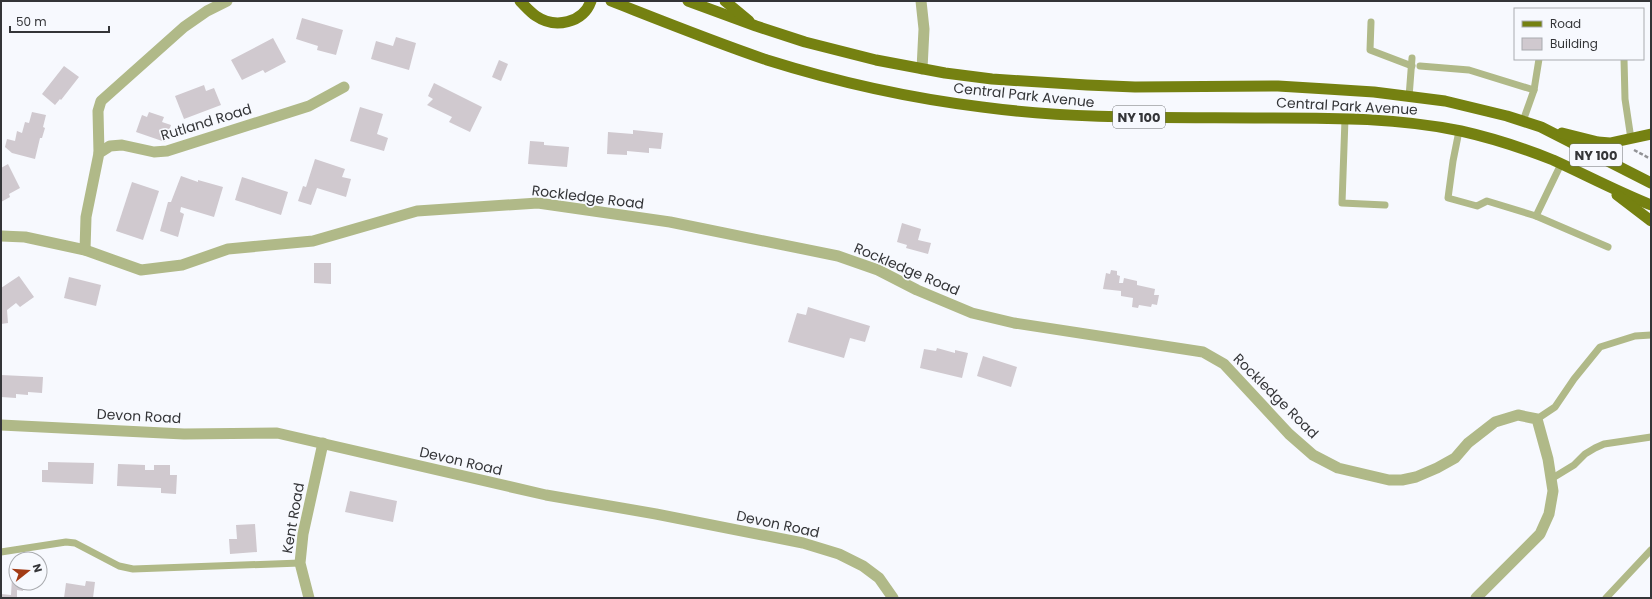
<svg xmlns="http://www.w3.org/2000/svg" width="1652" height="599" font-family="Poppins,sans-serif">
<rect width="100%" height="100%" fill="#f7f9fe"/>
<!-- building -->
<g fill="#d0c9cf">
<path d="M302 18 343 30 336 55 317 50 318 46 296 39Z"/>
<path d="M396 37 416 43 409 70 371 59 376 41 393 46Z"/>
<path d="M273 38 286 62 265 73 263 70 242 80 231 60Z"/>
<path d="M499 60 508 64 501 81 492 77Z"/>
<path d="M64 66 79 77 61 100 60 99 55 105 42 94Z"/>
<path d="M434 83 482 107 470 132 449 122 452 117 427 105 433 99 428 96Z"/>
<path d="M204 85 206 91 214 88 221 105 184 119 175 96Z"/>
<path d="M360 107 383 114 377 134 388 138 384 151 350 141Z"/>
<path d="M32 112 46 115 43 127 45 128 42 138H40L35 159 12 153 5 147 7 139 15 141 17 131 22 133 25 122 29 123Z"/>
<path d="M149 112 164 117 162 122 171 125 165 142 136 132 142 115 147 117Z"/>
<path d="M633 130 663 133 661 149 649 148V153L627 151V155L607 154 608 132 633 134Z"/>
<path d="M530 141 544 142V145L569 147 567 167 528 164Z"/>
<path d="M315 159 345 169 342 177 351 179 346 197 317 188 311 205 298 201 303 186 306 187Z"/>
<path d="M8 164 20 188 9 194 10 197 1 202V168Z"/>
<path d="M181 176 198 182V180L223 187 214 217 181 207 180 212 184 214 178 237 160 231 168 202H171Z"/>
<path d="M242 177 288 192 281 215 235 200Z"/>
<path d="M132 182 159 191 143 240 116 231Z"/>
<path d="M902 223 921 229 918 240 931 243 928 254 906 248 907 245 897 242Z"/>
<path d="M314 263H331V284L314 283Z"/>
<path d="M1111 270 1117 271V275L1120 276 1119 283H1123L1124 278 1137 281V285L1155 289 1154 295H1159L1157 305 1152 304 1151 307 1139 305 1138 308 1132 307 1133 298 1121 296V291L1103 289 1106 273 1110 274Z"/>
<path d="M19 276 34 297 20 307 16 303 7 310 8 323 1 324V288Z"/>
<path d="M69 277 101 285 96 306 64 298Z"/>
<path d="M808 307 870 326 865 342 850 338 844 358 788 342 797 313 806 315Z"/>
<path d="M937 348 955 353V350L968 353 962 378 920 368 924 349 936 351Z"/>
<path d="M983 356 1017 367 1011 387 977 376Z"/>
<path d="M1 375 43 377 42 393 28 392V395L16 394V398L1 397Z"/>
<path d="M48 462 94 463 93 484 42 482V470H48Z"/>
<path d="M118 464 145 465V470H154V465H170V475H177L176 494 161 493V488L117 486Z"/>
<path d="M350 491 397 501 393 522 345 512Z"/>
<path d="M255 524 257 552 230 554 229 539H237L236 525Z"/>
<path d="M12 577H16V583H24L23 591 17 590V598H1V594L11 595Z"/>
<path d="M86 581 95 582 93 598H64L66 583 85 586Z"/>
</g>
<g fill="none" stroke-linecap="round" stroke-linejoin="round">
<!-- path -->
<path stroke="#929397" stroke-width="2.5" stroke-dasharray="4 2" stroke-linecap="butt" d="M1634 150 1649 158"/>
<!-- service -->
<g stroke="#b0b988" stroke-width="7">
<path d="M1371 22 1370 50 1412 66"/>
<path d="M1624 59 1625 99 1631 139"/>
<path d="M1420 66 1469 70 1534 90"/>
<path d="M1409 97 1412 58"/>
<path d="M1345 119 1342 203 1385 205"/>
<path d="M1523 121 1534 90 1539 59"/>
<path d="M1459 131 1453 161 1448 198 1477 206 1487 201 1536 216"/>
<path d="M1561 164 1536 216 1608 247"/>
<path d="M1537 419 1555 407 1574 379 1600 347 1635 336 1651 335"/>
<path d="M1551 479 1574 465 1585 454 1595 448 1604 444 1651 437"/>
<path d="M1 552 66 542 75 543 119 566 133 569 300 563"/>
<path d="M1606 598 1651 550"/>
</g>
<!-- minor -->
<g stroke="#b0b988" stroke-width="11">
<path d="M921 1 924 29 922 69"/>
<path d="M99 153 98 111 101 101 184 27 207 11 227 1"/>
<path d="M1 236 25 237 85 250 141 270 182 265 228 249 313 241 417 211 538 203 670 222 838 256 878 270 917 290 972 313 1014 323 1203 352 1224 364 1289 434 1313 455 1338 468 1389 480H1402L1416 477 1437 468 1455 458 1468 443 1495 422 1518 415 1537 419 1548 459 1553 491 1549 514 1540 534 1476 598"/>
<path d="M85 250 86 217 99 153 110 146 122 145 154 152 167 151 309 106 344 87"/>
<path d="M1 425 184 434 277 433 546 495 656 514 803 543 839 554 863 566 879 578 893 598"/>
<path d="M309 598 300 563 303 534 323 443"/>
</g>
<!-- primary -->
<g stroke="#758111" stroke-width="11">
<path d="M520 1C525 6 530 12 536 16 555 29 583 23 591 1"/>
<path d="M611 1C662 21 714 42 767 60 837 82 909 98 982 107 1079 120 1176 117 1273 118 1336 118 1399 118 1461 131 1492 138 1523 148 1553 160 1586 175 1618 192 1651 205"/>
<path d="M688 1 756 26 805 42 876 60 945 73 992 79 1087 85 1135 87 1278 86 1327 89 1374 92 1445 101 1507 116 1541 127 1651 183"/>
<path d="M725 1 749 21"/>
<path d="M1562 133 1598 142 1610 143 1651 134"/>
<path d="M1617 195 1651 221"/>
</g>
</g>
<g text-anchor="middle" dominant-baseline="central" stroke-width="3.5" stroke-linejoin="round" paint-order="stroke">
<!-- shield labels -->
<g fill="#f7f9fe" stroke="#6e7073" stroke-width="1">
<rect x="1113" y="106" width="52" height="22" rx="3"/>
<rect x="1570" y="144" width="52" height="22" rx="3"/>
</g>
<g font-size="13" font-weight="bold" fill="#343538">
<text x="1139" y="117">NY 100</text>
<text x="1596" y="155">NY 100</text>
</g>
<!-- street labels -->
<g font-size="14" fill="#343538" stroke="#f7f9fe">
<text transform="translate(1024 95) rotate(6)">Central Park Avenue</text>
<text transform="translate(1347 106) rotate(3)">Central Park Avenue</text>
<text transform="translate(206 122) rotate(-17)">Rutland Road</text>
<text transform="translate(588 197) rotate(7)">Rockledge Road</text>
<text transform="translate(907 269) rotate(23)">Rockledge Road</text>
<text transform="translate(1276 396) rotate(45)">Rockledge Road</text>
<text transform="translate(139 416) rotate(3)">Devon Road</text>
<text transform="translate(461 461) rotate(13)">Devon Road</text>
<text transform="translate(293 518) rotate(-80)">Kent Road</text>
<text transform="translate(778 524) rotate(12)">Devon Road</text>
</g>
</g>
<!-- border -->
<rect width="1652" height="599" fill="none" stroke="#343538" stroke-width="4"/>
<!-- legend -->
<rect x="1514" y="8" width="130" height="52" fill="#f7f9fe" stroke="#a9abaf"/>
<rect x="1522" y="21" width="20" height="6" fill="#758111" stroke="#a9abaf"/>
<text x="1550" y="28" font-size="12" fill="#343538">Road</text>
<rect x="1522" y="38" width="20" height="12" fill="#d0c9cf" stroke="#a9abaf"/>
<text x="1550" y="48" font-size="12" fill="#343538">Building</text>
<!-- north arrow -->
<g transform="translate(28 571) rotate(73)"><circle r="19" fill="#f7f9fe" stroke="#a9abaf"/>
<path d="M0-3L7 15L0 10L-7 15Z" fill="#a23b15"/>
<text y="-6" font-size="11" font-weight="bold" text-anchor="middle" fill="#343538">N</text>
</g>
<!-- scale -->
<path d="M10 26v6h99v-6" fill="none" stroke="#343538" stroke-width="2"/>
<text x="16" y="26" font-size="12" fill="#343538" stroke="#f7f9fe" stroke-width="3" paint-order="stroke">50 m</text>
</svg>
